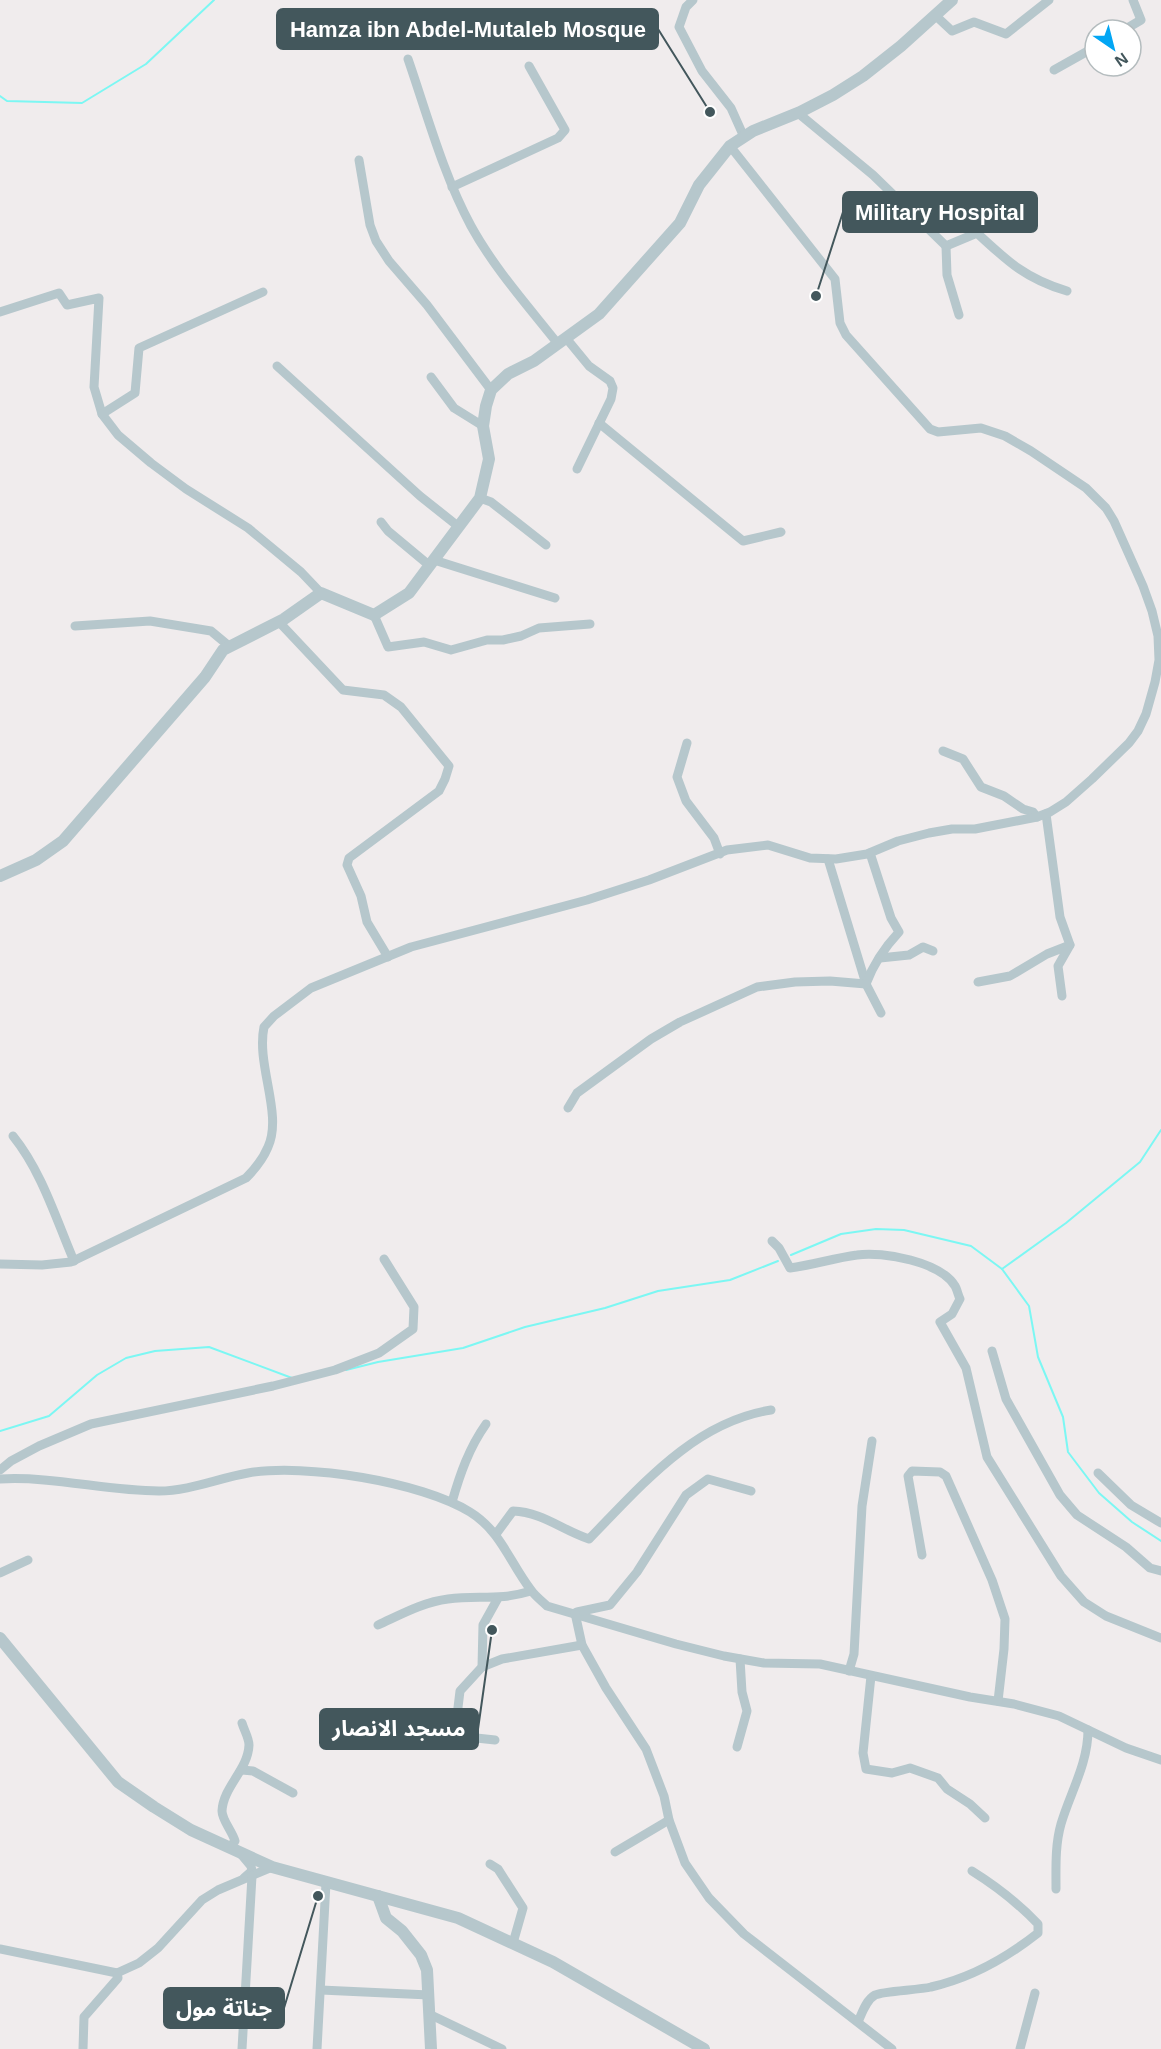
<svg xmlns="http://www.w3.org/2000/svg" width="1161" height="2049" font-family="Arial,'Noto Sans Arabic',sans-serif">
<rect width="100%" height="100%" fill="#f0eced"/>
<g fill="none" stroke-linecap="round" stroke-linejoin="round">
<!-- stream -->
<g stroke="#7cf7f3" stroke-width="2">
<path d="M0 96 7 101 82 103 146 64 214 0"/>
<path d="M791 1255 841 1234 876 1229 904 1230 971 1246 1002 1269 1029 1306 1038 1357 1063 1417 1068 1452 1099 1493 1132 1522 1161 1541"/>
<path d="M1002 1269 1066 1223 1140 1162 1161 1130"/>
<path d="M346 1370 378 1362 463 1348 525 1327 605 1308 658 1291 730 1280 778 1261"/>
<path d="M0 1431 49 1416 97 1375 126 1358 155 1351 209 1347 292 1378"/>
</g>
<!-- minor -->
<g stroke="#b6c7cc" stroke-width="9">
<path d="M693 0 686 7 679 27 702 71 731 108 744 137"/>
<path d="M936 16 952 31 974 22 1006 34 1049 0"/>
<path d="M1124 30 1141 20 1133 0"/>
<path d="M408 59C427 114 443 174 471 226 494 268 528 306 558 344"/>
<path d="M1054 70 1095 47"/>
<path d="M798 113 873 175 946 246 977 233C1007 261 1026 279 1067 291"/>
<path d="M359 160 370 225 376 241 389 261 427 305 491 390"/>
<path d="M452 187 558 138 565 130 529 66"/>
<path d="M946 246 947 275 959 315"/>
<path d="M0 312 59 293 67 305 99 298 94 387 102 414 118 435 151 463 186 489 248 528 301 572 321 593"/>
<path d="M566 338 589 366 610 381 613 388 611 399 577 469"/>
<path d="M277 366 420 496 459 527"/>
<path d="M431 377 454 408 483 426"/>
<path d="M102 414 135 393 139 348 263 292"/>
<path d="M599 423 743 541 781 532"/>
<path d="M480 498 491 502 546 545"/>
<path d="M381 522 388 531 430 566"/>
<path d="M434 560 555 598"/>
<path d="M374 615 388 647 424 642 451 650 487 640H503L521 636 539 628 590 624"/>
<path d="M279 622 343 690 384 695 401 707 449 766 445 779 439 791 349 858 347 865 361 896 367 922 388 957"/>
<path d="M75 626 150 621 211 631 229 646"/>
<path d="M687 743 677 777 686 801 714 838 720 854"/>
<path d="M943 751 963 759 981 787 1004 796 1023 809 1033 812 1037 817"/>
<path d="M828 859 866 984 881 1013"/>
<path d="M880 958 909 955 923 947 933 951"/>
<path d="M978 982 1010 976 1047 954 1070 945 1060 917 1046 814"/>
<path d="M866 984C873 965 885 947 899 932L891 918 870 853"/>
<path d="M1062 996 1058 966 1070 945"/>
<path d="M568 1108 577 1093 651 1039 680 1022 757 987 795 982 830 981 866 984"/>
<path d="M13 1136C42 1172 56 1219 74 1261"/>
<path d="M772 1241 779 1248 790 1268C813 1265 834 1258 857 1255 883 1251 941 1262 955 1286 957 1289 958 1295 960 1299L952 1314 940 1322 966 1368 987 1457 1061 1576 1084 1602 1106 1616 1161 1638"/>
<path d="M0 1264 42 1265 71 1262 246 1178C255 1169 263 1159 268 1147 283 1114 256 1065 264 1027L274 1016 311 988 411 947 587 900 649 880 727 850 768 845 810 858 836 859 867 854 898 841 929 833 952 829H975L1037 817 1050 812 1066 802 1092 779 1129 743 1138 731 1146 714 1155 682 1159 660 1158 636 1152 611 1143 586 1114 521 1106 508 1086 488 1031 451 1005 436 981 428 938 432 930 429 846 335 840 323 835 279 730 146"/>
<path d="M992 1351 1006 1399 1060 1495 1077 1515 1126 1547 1150 1568 1161 1571"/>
<path d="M0 1470 11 1461 39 1446 91 1424 273 1386 335 1370 379 1353 413 1329 414 1307 384 1259"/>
<path d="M1098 1473 1131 1505 1161 1523"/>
<path d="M0 1479C54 1476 106 1491 159 1491 189 1491 219 1478 248 1473 305 1463 422 1482 470 1512 501 1531 510 1563 531 1590 535 1596 542 1601 547 1606L676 1644 724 1656 764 1663 820 1664 970 1697 1014 1704 1059 1716 1126 1748 1161 1760"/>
<path d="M452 1502C460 1474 469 1448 486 1424"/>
<path d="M496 1534 513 1511C542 1512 562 1530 589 1539 641 1486 694 1422 771 1410"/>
<path d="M922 1555 908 1476 912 1471 940 1472 946 1476 992 1580 1005 1619 1004 1649 998 1701"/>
<path d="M0 1573 28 1560"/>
<path d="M577 1612 610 1605 637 1572 686 1495 708 1479 751 1491"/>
<path d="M575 1613 582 1645 606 1688 646 1749 664 1796 669 1820 685 1863 709 1898 744 1934 892 2049"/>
<path d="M378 1625C400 1615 423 1602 448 1599 479 1595 498 1601 531 1591"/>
<path d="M482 1667 502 1659 582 1645"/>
<path d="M849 1671 854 1654 862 1506 872 1441"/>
<path d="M871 1676 863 1753 866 1769 892 1773 910 1768 938 1778 947 1789 970 1804 985 1818"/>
<path d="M495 1740 458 1736 456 1724 460 1691 482 1667 483 1625 498 1598"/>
<path d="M737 1747 747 1711 742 1692 740 1659"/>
<path d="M242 1770 253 1771 293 1793"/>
<path d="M229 1848 235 1841C232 1831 222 1820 222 1811 223 1787 248 1770 249 1745 249 1738 244 1730 242 1723"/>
<path d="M615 1852 669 1820"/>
<path d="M241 1854 251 1866 252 1871 244 1878"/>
<path d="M490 1864 498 1869 523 1908 513 1943"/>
<path d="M1056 1889C1056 1867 1055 1845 1061 1824 1070 1793 1088 1764 1088 1730"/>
<path d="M0 1949 117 1973 139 1963 158 1948 202 1900 218 1890 272 1867"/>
<path d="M321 1990 429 1995"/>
<path d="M429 2014 502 2049"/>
<path d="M858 2022C862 2013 866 2000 875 1995 883 1991 919 1990 931 1987 971 1978 1005 1959 1038 1933V1924C1018 1903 996 1886 972 1871"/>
<path d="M83 2049 84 2017 118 1978 117 1973"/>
<path d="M242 2049 252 1876"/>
<path d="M317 2049 326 1883"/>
<path d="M1020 2049 1035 1993"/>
</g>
<!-- tertiary -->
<g stroke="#b6c7cc" stroke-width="12">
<path d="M0 876 36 860 63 841 205 677 223 650 284 619 321 593 374 615 409 593 480 498 489 459 483 426 486 406 491 390 508 374 534 361 599 314 680 223 699 185 730 146 753 131 800 112 833 95 863 76 901 46 952 0"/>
<path d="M0 1638 118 1782 154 1807 191 1830 272 1867 458 1918 553 1962 704 2049"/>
<path d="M378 1896 386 1918 402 1931 421 1955 427 1970 431 2049"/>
</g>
</g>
<!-- callouts -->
<path fill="none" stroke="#43575c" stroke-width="2" d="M710 112L658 29M816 296L843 212M492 1630L478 1729M318 1896L284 2008"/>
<g fill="#43575c" stroke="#fff" stroke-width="2">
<circle cx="710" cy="112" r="6"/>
<circle cx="816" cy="296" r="6"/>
<circle cx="492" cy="1630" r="6"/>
<circle cx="318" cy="1896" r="6"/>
</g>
<g fill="#43575c" stroke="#43575c" stroke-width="2">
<rect x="277" y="9" width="381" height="40" rx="6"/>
<rect x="843" y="192" width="194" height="40" rx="6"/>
<rect x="320" y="1709" width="158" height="40" rx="6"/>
<rect x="164" y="1988" width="120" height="40" rx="6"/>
</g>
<g font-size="22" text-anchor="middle" font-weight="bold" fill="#fff">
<text x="468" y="37">Hamza ibn Abdel-Mutaleb Mosque</text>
<text x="940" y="220">Military Hospital</text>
<text x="399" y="1736">مسجد الانصار</text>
<text x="224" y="2016">جناتة مول</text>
</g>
<!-- north arrow -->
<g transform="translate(1113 48) rotate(145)"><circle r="28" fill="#ffffff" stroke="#b4bcbe" stroke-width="1.5"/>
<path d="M0-4.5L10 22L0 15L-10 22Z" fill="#02a6f4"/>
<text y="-9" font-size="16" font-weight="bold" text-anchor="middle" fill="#43575c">N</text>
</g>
</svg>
